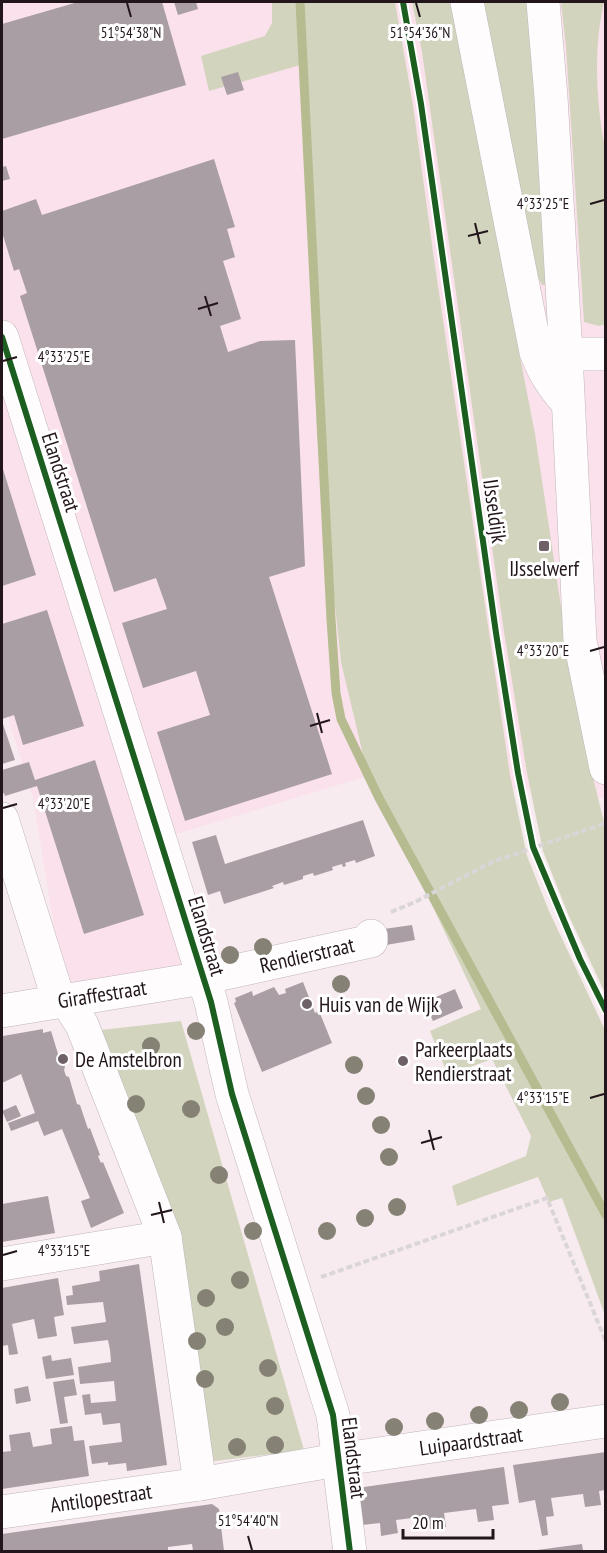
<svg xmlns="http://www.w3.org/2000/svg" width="607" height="1553" font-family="'PT Sans Narrow',sans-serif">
<rect width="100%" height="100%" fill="#f7ebf0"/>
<!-- built -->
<path fill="#fae1ec" d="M2 2H605V798L371 775 160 839 203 978 66 1000 33 798 2 699Z"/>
<!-- green -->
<g fill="#d3d4bd">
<path d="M272 2H395L413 105 433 252 510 775 527 856 549 911 605 1030V1315L562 1198 549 1202 538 1177 457 1206 452 1186 526 1156 531 1136 492 1059 448 1075 430 1031 481 1009 365 763 341 662 317 436 304 64 209 91 201 56 265 36 272 23Z"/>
<path d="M412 2H451L535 434 568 653 581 729 605 826V993L568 914 543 851 527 773 504 632 422 52Z"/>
<path d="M482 2H528L542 170 546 285H542L537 276Z"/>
<path d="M561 2H604C593 50 596 105 606 153V324L599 326 584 322 566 47Z"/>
<path d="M181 1021 304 1450 207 1462 92 1031Z"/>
</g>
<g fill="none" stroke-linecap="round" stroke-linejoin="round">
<!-- stream -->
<path stroke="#b6bc90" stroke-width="9" d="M300 2 331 619 336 693 341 719 379 798 606 1215"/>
</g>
<!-- building -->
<g fill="#a99ea3">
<path d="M78 2H162L186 85 2 139V24Z"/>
<path d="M174 2H196L198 9 178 15Z"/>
<path d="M238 72 244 90 227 95 221 77Z"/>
<path d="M214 159 235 227 227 229 235 257 223 261 241 319 220 326 228 352 260 341 295 340 305 566 269 577 332 774 185 821 157 732 210 715 196 671 143 688 122 623 167 609 156 578 114 592 20 296 27 293 19 269 14 271 2 232V211L36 199 42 215Z"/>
<path d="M6 166 10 179 2 181V167Z"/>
<path d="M2 466 36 575 2 586Z"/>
<path d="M47 610 84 726 23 745 14 715 2 719V624Z"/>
<path d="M2 721 15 760 2 764Z"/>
<path d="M95 760 144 915 84 934 37 786 5 796 4 793 2 794V770L29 762 35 780Z"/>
<path d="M363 820 375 856 356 863 355 860 345 863 346 866 343 867 342 864 332 867 333 870 314 876 313 873 303 876V879L284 885 283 882 272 886 274 888 224 904 220 891 208 895 192 842 216 835 225 864Z"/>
<path d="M412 925 415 940 386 945 384 929Z"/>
<path d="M303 982 315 1013 319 1011 332 1043 262 1072 234 1003 236 1002 235 998 252 991 253 996 274 987 279 995 286 993 285 989Z"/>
<path d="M455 989 463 1008 433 1021 424 1002Z"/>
<path d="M43 1029V1033L51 1031 59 1057 62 1059 65 1067 64 1070 66 1076 69 1077 77 1104 80 1105 88 1129 90 1128 100 1155 98 1156 101 1163 103 1162 124 1213 91 1228 81 1201 90 1198 62 1129 44 1136 38 1121 11 1131 8 1123 35 1113 21 1074 2 1083V1038L3 1036Z"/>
<path d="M16 1105 21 1116 7 1122 2 1111Z"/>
<path d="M48 1196 55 1233 2 1242V1204Z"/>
<path d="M139 1264 167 1465 127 1471 126 1463 108 1465V1462L92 1464 89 1446 122 1442 120 1423 103 1425 101 1413 85 1415 82 1395 90 1394 91 1403 116 1401 114 1381 80 1384 78 1367 111 1362 110 1350 108 1340 74 1344 71 1327 106 1322 103 1302 67 1305 66 1296 73 1295 72 1286 100 1281 99 1271Z"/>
<path d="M58 1278 64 1315 54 1317 57 1336 38 1339 34 1319 12 1324 18 1354 9 1355 8 1345 2 1346V1288Z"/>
<path d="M51 1355 52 1361 71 1358 74 1375 46 1379 42 1357Z"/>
<path d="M74 1379 77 1395 64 1397 68 1423 60 1424 53 1382Z"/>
<path d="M28 1386 31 1401 16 1404 14 1389Z"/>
<path d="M72 1426 74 1441 84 1440 89 1476 2 1489V1452L11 1451 9 1435 30 1432 33 1447 52 1444 50 1429Z"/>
<path d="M606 1452V1490L599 1491 601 1505 585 1507 583 1494 551 1498 554 1516 546 1517 548 1535 542 1536 535 1500 519 1503 513 1465Z"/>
<path d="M504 1467 509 1504 492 1506 494 1520 478 1522 476 1509 444 1513 446 1527 430 1529 428 1516 396 1520 398 1533 381 1536 380 1523 362 1525 357 1488Z"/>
<path d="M212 1504 219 1509 224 1551H193L192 1544 168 1547V1551H2V1534Z"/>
<path d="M582 1544 583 1551H537V1550Z"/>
</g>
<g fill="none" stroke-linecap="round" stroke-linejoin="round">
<defs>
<g id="minor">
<path d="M467 2 536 352C544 372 552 386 567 402"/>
<path d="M543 2 551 97 566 354 580 641 606 768"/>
<path d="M2 337 211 1002 232 1094 333 1415 350 1552"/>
<path d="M566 354H606"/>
<path d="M2 819 59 1001"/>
<path d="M66 1000 82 1025 165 1237 200 1484"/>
<path d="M2 1011 203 978 371 941V936"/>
<path d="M2 1264 165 1237"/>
<path d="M2 1512 200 1484 337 1460 606 1421"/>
</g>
</defs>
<!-- minor casing -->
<use href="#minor" stroke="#c1b5ba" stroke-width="34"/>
<!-- path -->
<g stroke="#dad6d7" stroke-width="4" stroke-dasharray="6 3" stroke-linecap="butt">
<path d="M391 912 415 902 492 862 606 823"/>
<path d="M321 1277 547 1198 606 1342"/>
</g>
<!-- minor -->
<use href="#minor" stroke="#fefcfd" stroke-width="33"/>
<defs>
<g id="cycleway">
<path d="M403 2 421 104 496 633 518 773 533 847 580 959 606 1011"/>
<path d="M2 337 211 1002 232 1094 333 1415 350 1552"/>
</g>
</defs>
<!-- cycleway casing -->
<use href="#cycleway" stroke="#fff" stroke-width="10"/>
<!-- cycleway -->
<use href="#cycleway" stroke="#1b5e20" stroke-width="6"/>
</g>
<!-- trees -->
<g fill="#858275">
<circle cx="263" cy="947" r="9"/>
<circle cx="230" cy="955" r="9"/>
<circle cx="341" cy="984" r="9"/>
<circle cx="196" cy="1031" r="9"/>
<circle cx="151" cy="1046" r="9"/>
<circle cx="354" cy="1065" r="9"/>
<circle cx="366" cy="1096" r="9"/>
<circle cx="136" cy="1104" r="9"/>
<circle cx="191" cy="1109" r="9"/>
<circle cx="381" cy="1125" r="9"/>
<circle cx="389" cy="1157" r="9"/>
<circle cx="219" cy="1175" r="9"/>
<circle cx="397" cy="1207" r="9"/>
<circle cx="365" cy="1218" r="9"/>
<circle cx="253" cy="1231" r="9"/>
<circle cx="327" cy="1231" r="9"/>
<circle cx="240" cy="1280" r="9"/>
<circle cx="206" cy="1298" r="9"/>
<circle cx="225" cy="1327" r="9"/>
<circle cx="197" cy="1341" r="9"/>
<circle cx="268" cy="1368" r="9"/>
<circle cx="205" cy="1379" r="9"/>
<circle cx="560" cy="1402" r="9"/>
<circle cx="275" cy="1406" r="9"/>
<circle cx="519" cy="1410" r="9"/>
<circle cx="479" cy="1415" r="9"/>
<circle cx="435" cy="1421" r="9"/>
<circle cx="394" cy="1427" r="9"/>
<circle cx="275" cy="1445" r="9"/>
<circle cx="237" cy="1447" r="9"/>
</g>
<!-- ticks -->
<path fill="none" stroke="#22151b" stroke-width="2" d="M127 3 131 17M416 3 420 17M590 204 604 200M475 223 480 244M468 236 488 231M205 296 211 316M198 309 218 303M3 361 17 357M590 651 604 647M317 713 322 733M310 726 330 720M3 808 17 804M590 1098 604 1094M429 1130 434 1150M421 1143 442 1137M159 1202 164 1223M151 1215 172 1210M3 1255 17 1251M248 1536 252 1550"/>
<!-- markers -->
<g fill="#6d6066" stroke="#fff" stroke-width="2">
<rect x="538" y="540" width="12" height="12" rx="3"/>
<circle cx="307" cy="1004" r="6"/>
<circle cx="63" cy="1059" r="6"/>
<circle cx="403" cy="1061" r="6"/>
</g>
<g text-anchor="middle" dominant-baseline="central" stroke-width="6" stroke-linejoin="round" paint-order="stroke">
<!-- street labels -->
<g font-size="21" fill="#22151b" stroke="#fff">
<text transform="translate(61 472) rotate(72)">Elandstraat</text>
<text transform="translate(495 511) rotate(82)">IJsseldijk</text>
<text transform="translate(207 936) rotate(73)">Elandstraat</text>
<text transform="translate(307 955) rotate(-13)">Rendierstraat</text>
<text transform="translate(102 994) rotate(-9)">Giraffestraat</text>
<text transform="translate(471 1441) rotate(-8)">Luipaardstraat</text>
<text transform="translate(354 1458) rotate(83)">Elandstraat</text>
<text transform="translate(101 1498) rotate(-8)">Antilopestraat</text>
</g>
<!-- poi labels -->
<g font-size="21" fill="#22151b" stroke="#fff" text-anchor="start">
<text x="544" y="568" text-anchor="middle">IJsselwerf</text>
<text x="319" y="1004">Huis van de Wijk</text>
<text x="415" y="1049">Parkeerplaats<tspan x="415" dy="24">Rendierstraat</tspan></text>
<text x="75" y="1059">De Amstelbron</text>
</g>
</g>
<g font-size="15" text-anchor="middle" fill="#22151b" stroke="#fff" stroke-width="6" stroke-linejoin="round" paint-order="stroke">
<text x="420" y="38">51°54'36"N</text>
<text x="131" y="38">51°54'38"N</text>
<text x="543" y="209">4°33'25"E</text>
<text x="64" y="362">4°33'25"E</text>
<text x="543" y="656">4°33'20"E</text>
<text x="64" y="809">4°33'20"E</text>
<text x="543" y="1103">4°33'15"E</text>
<text x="64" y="1256">4°33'15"E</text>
<text x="248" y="1526">51°54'40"N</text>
</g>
<!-- border -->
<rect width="607" height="1553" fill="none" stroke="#22151b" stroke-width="6"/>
<!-- scale -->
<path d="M403 1529v9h90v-9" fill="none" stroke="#22151b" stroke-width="3"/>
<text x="412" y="1529" font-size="18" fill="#22151b" stroke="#ffffff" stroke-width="4.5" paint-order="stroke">20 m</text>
</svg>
